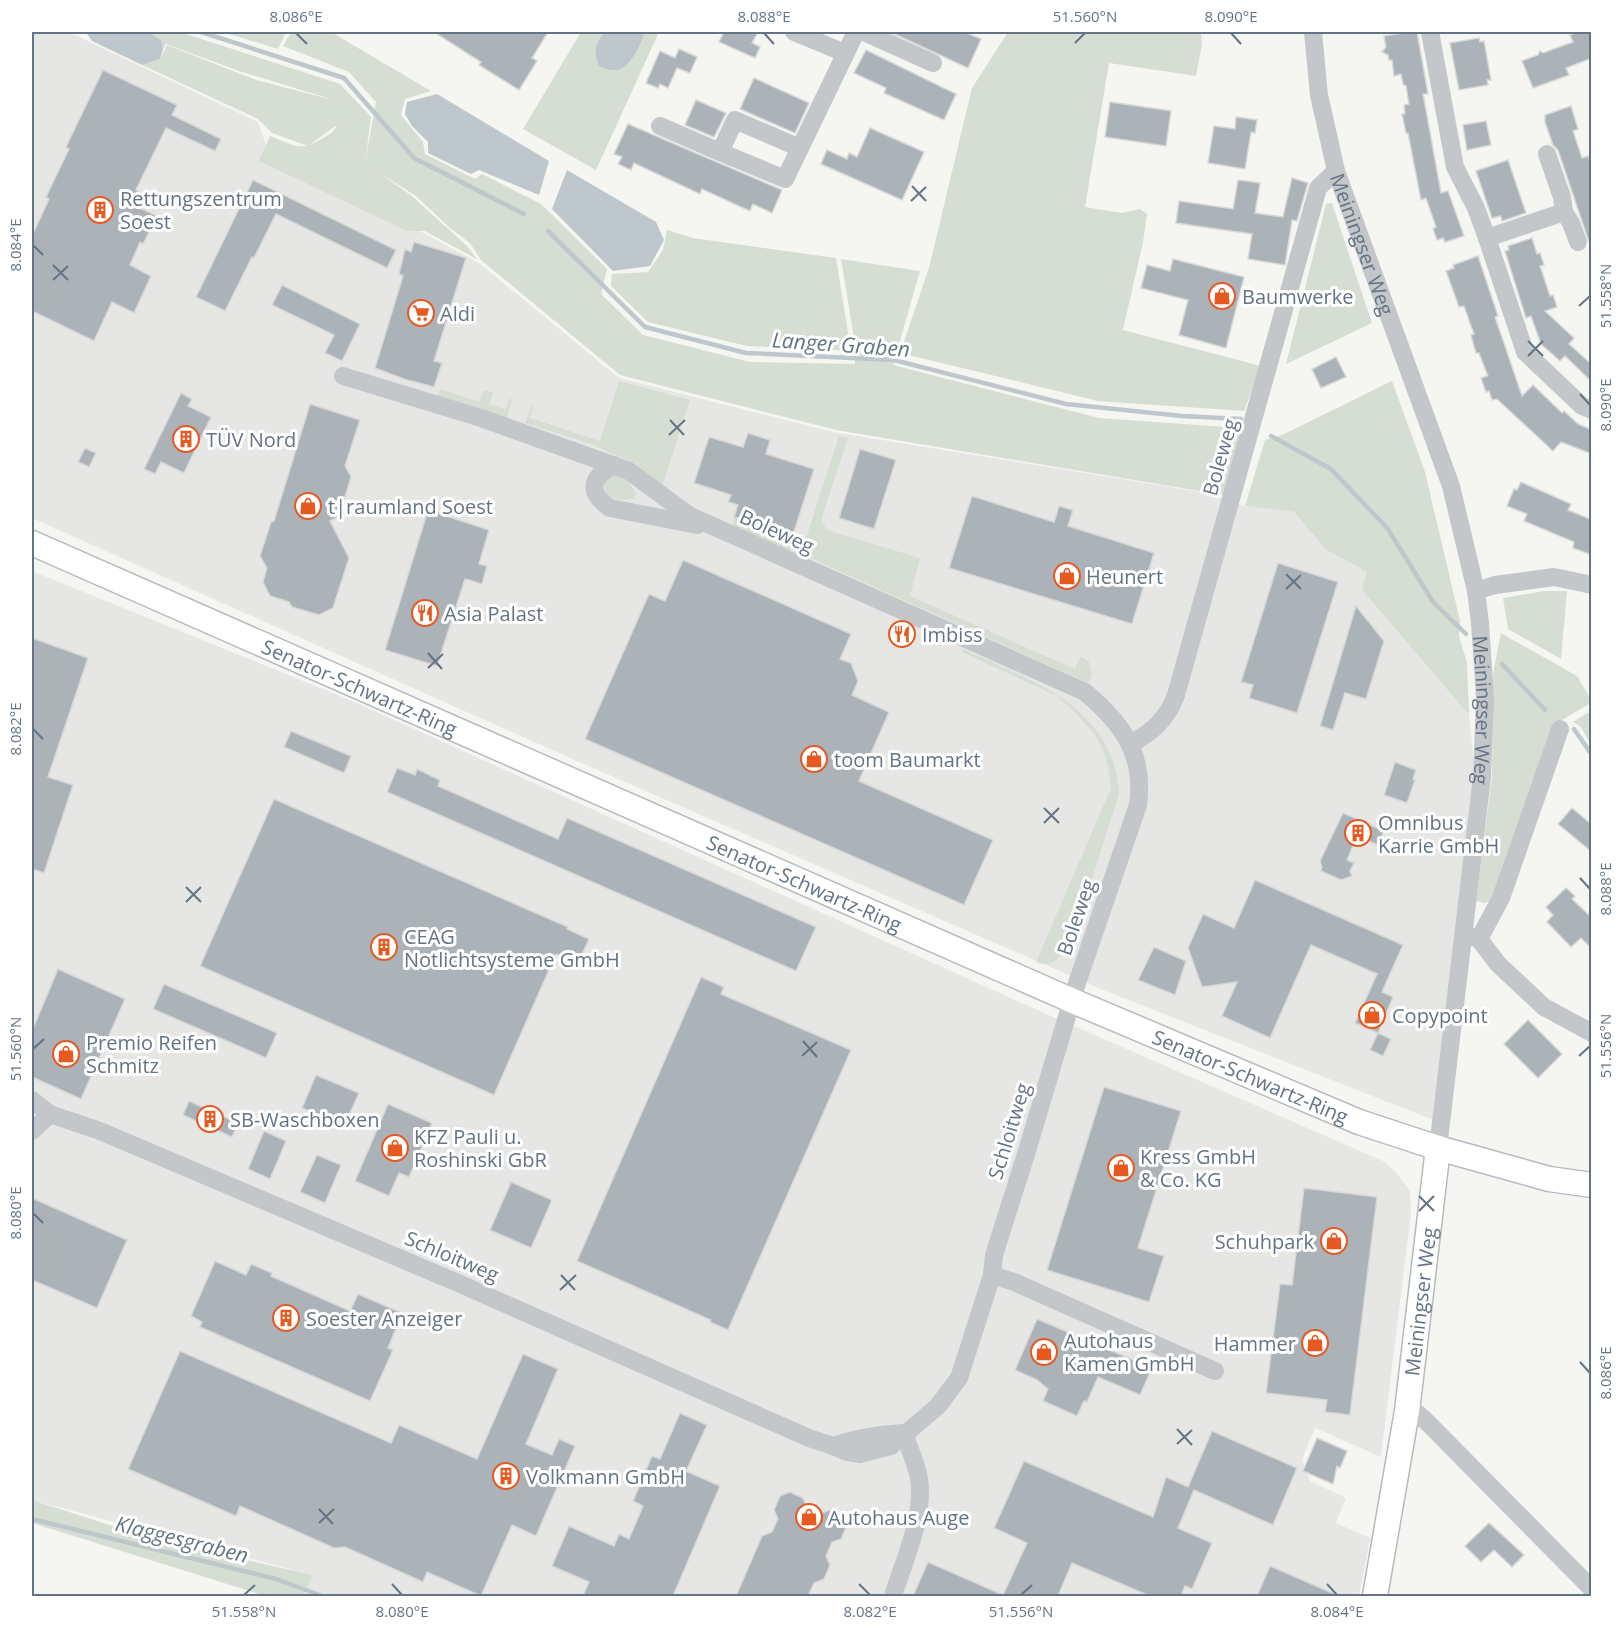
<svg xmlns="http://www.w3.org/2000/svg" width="1623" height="1628" font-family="'Open Sans',sans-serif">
<rect width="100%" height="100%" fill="#f5f6f2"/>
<!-- built -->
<g fill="#e6e7e5">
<path d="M32 32H63L75 35 258 122 266 145 347 192 479 263 619 378 833 432 1202 492 1245 506 1294 512 1325 549 1367 572 1362 590 1469 715 1476 780 1436 1121 1103 990 577 761 32 518Z"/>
<path d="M32 571 350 700 1035 1009 1383 1161 1396 1172 1410 1191 1411 1213 1381 1457 1315 1428 1302 1459 1310 1481 1346 1498 1336 1523 1370 1538 1359 1596H303L312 1575 32 1500Z"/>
</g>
<!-- green -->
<g fill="#d6ddd3">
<path d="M149 32H180L340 84 371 117 365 163 376 102 349 72 283 46 291 32H331L431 91 405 99 401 115 423 142 425 154 475 179 482 174 541 204 607 269 601 294 643 335 750 362 855 364V344L841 259 920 271 893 365 1099 418 1226 427 1244 432 1224 495 836 430 620 375 481 260 470 243 450 228 416 196 381 174 413 197 466 245 478 260 425 231H407L259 161 270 136C295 145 300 153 323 138 330 134 334 132 337 125L308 146 272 133 258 119 142 65 160 59 167 45 256 80 337 101 236 70 166 44 163 49 161 40Z"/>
<path d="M223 32H286L278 49Z"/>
<path d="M581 32H659L596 170 523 129Z"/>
<path d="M1008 32H1201L1202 44 1196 76 1109 63 1085 207 1121 213 1140 209 1147 214 1143 242 1123 330 1261 366 1244 411 1098 401 900 353 929 268 972 88Z"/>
<path d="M1332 203 1372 323 1286 364 1326 204Z"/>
<path d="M667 230 693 238 836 258 851 351 747 346 648 322 611 286 612 274 648 272 663 250Z"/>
<path d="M619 381 690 400 662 487 636 464 591 444 525 423 531 407 534 406 530 418 600 441Z"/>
<path d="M1392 381 1425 472 1460 621 1459 637 1467 662 1469 715 1362 590 1367 572 1325 549 1294 512 1245 506 1265 440 1282 435Z"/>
<path d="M441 389 479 402 484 390 493 393 489 405 506 409 510 398 512 400 507 418 438 396Z"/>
<path d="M839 436 848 438 821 520 827 530 920 558 910 596 1075 669 1081 656 1089 662 1092 675 1088 683 801 554Z"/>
<path d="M618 475C628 480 632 485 636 495L633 499C617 501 608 500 603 484L608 478Z"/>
<path d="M734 518 794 537 790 551 732 526Z"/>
<path d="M1544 591H1567L1561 659 1508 629 1503 598Z"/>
<path d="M1501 633 1577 676 1590 698 1589 704 1552 726 1492 900 1485 903 1476 901 1492 776 1493 673Z"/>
<path d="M963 649C1031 681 1114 705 1119 794L1076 929C1069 946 1057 971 1036 962L1111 788 1109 772 1104 752 1095 735 1074 711 1057 696 962 652Z"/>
<path d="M1591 711V745L1580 726 1573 722Z"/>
<path d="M32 1500 153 1539 313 1575 303 1596H266L32 1523Z"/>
</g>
<!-- water -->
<g fill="#bdc7cc">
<path d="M86 32H149L161 40 163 49 160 59 142 65 92 41Z"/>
<path d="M605 32H645C640 44 630 72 613 70 609 70 603 68 599 66 593 51 595 44 605 32Z"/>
<path d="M437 94 549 161 539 195 479 170 471 174 428 153V142L412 126 405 114 407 102Z"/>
<path d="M567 170 656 222 664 240 650 266 613 271 552 209Z"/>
</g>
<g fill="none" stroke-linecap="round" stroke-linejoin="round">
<!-- stream -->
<g stroke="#bdc7cc" stroke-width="4.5">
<path d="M201 32 344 78 414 158 524 214"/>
<path d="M548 231 645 327 746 353 894 360 1066 404 1182 416 1241 419"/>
<path d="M1271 436 1331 469 1388 529 1433 602 1466 634"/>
<path d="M1502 664 1545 710"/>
<path d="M1574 729 1592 755"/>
<path d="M32 1519 276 1579 322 1596"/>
</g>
</g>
<!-- building -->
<g fill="#abb2b8" stroke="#d7d7d5" stroke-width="1.5">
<path d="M434 32H548L532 58 537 61 519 90 479 65 481 62Z"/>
<path d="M724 32H758L752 43 760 47 755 58 719 42Z"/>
<path d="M890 32H964L981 39 968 68Z"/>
<path d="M1410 32H1417L1428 94H1423L1441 193 1448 191 1464 236 1445 242 1443 238 1437 240 1433 229 1436 227 1426 198 1421 200 1408 133H1406L1402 114H1405L1404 105 1409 104 1406 86 1403 84 1401 74 1394 76 1392 60H1389L1388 55 1382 52 1386 47 1384 36Z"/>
<path d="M1579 32H1592V58L1566 68 1569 75 1533 88 1522 61 1538 55 1540 51 1543 53 1573 42 1570 35Z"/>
<path d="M1479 38 1480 42 1484 41 1491 80H1487L1488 85 1459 90 1450 43Z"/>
<path d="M679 49 697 57 690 73 677 68 668 88 660 84 658 88 646 83 660 51 675 58Z"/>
<path d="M866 50 956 94 944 120 884 93 886 88 854 73Z"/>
<path d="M103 70 177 105 172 115 221 139 215 151 166 128 136 190 138 191 132 204 157 216 143 244 140 242 130 265 151 276 134 313 112 302 94 341 32 311V236L49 199 46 197 69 149 66 147Z"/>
<path d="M754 78 809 103 795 133 740 109Z"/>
<path d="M696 100 726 113 714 137 685 125Z"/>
<path d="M1110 102 1171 111 1166 146 1105 137Z"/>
<path d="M1571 106 1578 129 1573 131 1582 158 1588 156 1592 166V241L1589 242 1558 150 1553 145 1545 122V115Z"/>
<path d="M1236 117 1257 120 1255 133 1251 132 1245 169 1208 163 1214 126 1235 129Z"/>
<path d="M1486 121 1491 145 1467 150 1463 125Z"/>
<path d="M628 124 782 190 772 213 753 204 750 211 702 189 700 194 634 163 631 170 618 164 622 157 614 154Z"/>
<path d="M870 128 924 152 902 200 821 164 827 150 847 159 849 153 857 157Z"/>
<path d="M1508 160 1526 213 1502 221 1501 216 1492 218 1476 171Z"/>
<path d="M1292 178 1308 183 1297 221 1292 220 1285 265 1248 259 1252 234 1176 223 1179 201 1233 209 1238 180 1260 183 1255 213 1283 217Z"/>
<path d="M253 180 396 250 387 268 276 214 254 258 252 257 225 311 196 297Z"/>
<path d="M1532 238 1537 254 1540 253 1544 265 1540 266 1550 296 1553 295 1557 307 1545 311 1574 338 1569 344 1592 365V382L1565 356 1560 361 1541 344 1531 316 1526 318 1505 251 1509 250 1508 246Z"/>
<path d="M414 242 466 258 434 361 442 363 434 387 404 379 375 368 403 276 399 274 405 249 411 252Z"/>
<path d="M1478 256 1498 316 1495 317 1522 396 1533 385 1562 413 1564 411 1578 424 1592 430V454L1561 442 1553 451 1497 399 1492 400 1489 391 1486 392 1481 378 1488 376 1479 353H1476L1471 335 1474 334 1464 306 1459 307 1446 271 1454 268 1453 265Z"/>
<path d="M1173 259 1244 277 1226 348 1179 335 1188 300 1141 288 1147 265 1170 271Z"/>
<path d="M282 285 360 324 342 361 325 353 334 335 272 305Z"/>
<path d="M1336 357 1346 377 1321 388 1312 369Z"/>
<path d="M181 393 192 399 188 406 211 417 184 473 161 462 155 474 144 469Z"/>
<path d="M310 404 360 420 345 466 351 477 339 516 330 521 349 558 333 608 319 615 292 607 289 602 270 596 263 582 267 568 260 556 271 522 274 521Z"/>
<path d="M748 433 770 440 766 454 814 469 793 535 734 517 738 505 728 502 731 495 694 483 709 437 743 447Z"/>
<path d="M85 448 96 453 89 467 78 462Z"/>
<path d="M860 449 896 460 874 529 839 518Z"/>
<path d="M1521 482 1571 504 1568 510 1592 520V555L1573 548 1574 542 1524 521 1527 514 1507 506 1514 489 1517 490Z"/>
<path d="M972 496 1054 522 1059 506 1073 510 1068 526 1154 553 1132 624 949 568Z"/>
<path d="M428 510 489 530 479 564 487 566 482 584 465 579 437 666 385 650Z"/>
<path d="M683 560 851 634 840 659 851 663 858 681 852 695 889 712 859 781 993 840 964 905 585 739 649 594 665 601Z"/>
<path d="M1278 563 1338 582 1297 713 1249 698 1253 685 1241 682Z"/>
<path d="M1356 606 1384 641 1366 699 1345 693 1333 730 1320 726Z"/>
<path d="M32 638 88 658 48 777 73 785 44 873 32 869Z"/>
<path d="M291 731 351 756 344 773 284 747Z"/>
<path d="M1395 762 1416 770 1413 779 1415 780 1407 803 1384 795Z"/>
<path d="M397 768 415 775 417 769 440 780 438 786 558 839 567 818 816 927 796 971 387 792Z"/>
<path d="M274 799 568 927 567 929 589 939 578 963 556 954 494 1095 200 966Z"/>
<path d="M1572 808 1592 825V852L1558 824Z"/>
<path d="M1343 813 1384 831 1378 845 1357 836 1347 860 1354 863 1350 871 1352 876 1341 880 1321 871 1322 867 1320 861Z"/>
<path d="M1255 880 1403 945 1382 992 1393 997 1378 1033 1355 1023 1377 974 1311 945 1270 1038 1222 1016 1237 982 1202 987 1188 948 1203 914 1234 928Z"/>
<path d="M1566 888 1575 896 1572 899 1592 918V949L1581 938 1571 947 1547 922 1553 915 1546 907Z"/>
<path d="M1154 947 1186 961 1175 995 1138 980Z"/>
<path d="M58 969 125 999 81 1099 32 1077V1031Z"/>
<path d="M701 977 724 987 721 994 851 1050 728 1330 710 1322 711 1320 577 1261Z"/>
<path d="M164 984 277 1033 266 1058 153 1009Z"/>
<path d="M1528 1020 1562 1054 1538 1078 1504 1044Z"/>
<path d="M1378 1033 1391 1039 1383 1056 1370 1050Z"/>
<path d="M316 1075 359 1093 344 1126 302 1108Z"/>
<path d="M1104 1087 1181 1111 1138 1248 1164 1256 1149 1302 1047 1270Z"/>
<path d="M189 1101 238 1123 232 1137 183 1115Z"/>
<path d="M388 1104 432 1123 409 1177 399 1173 389 1196 355 1181Z"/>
<path d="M264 1131 286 1141 270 1179 248 1169Z"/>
<path d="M317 1155 341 1165 325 1203 300 1192Z"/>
<path d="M511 1182 552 1200 531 1248 490 1230Z"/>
<path d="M1304 1188 1377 1197 1350 1415 1325 1412 1327 1400 1266 1393 1280 1284 1292 1285Z"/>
<path d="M32 1198 127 1240 97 1308 32 1280Z"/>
<path d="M215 1261 246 1275 251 1264 272 1273 271 1276 350 1311 358 1294 402 1313 388 1348 393 1350 370 1401 200 1327 202 1322 191 1316Z"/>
<path d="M1037 1319 1152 1368 1140 1395 1098 1377 1087 1402 1084 1401 1077 1416 1043 1401 1048 1389 1037 1380 1015 1370Z"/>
<path d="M180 1351 391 1443 399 1425 477 1459 523 1354 558 1369 526 1444 552 1455 559 1439 575 1446 536 1536 512 1525 481 1596 427 1572 423 1582 345 1547 334 1548 240 1506 236 1516 128 1469Z"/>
<path d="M680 1413 707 1425 686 1471 720 1486 673 1596H583L589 1582 552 1566 569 1526 614 1546 619 1534 629 1539 643 1506 633 1501 652 1456 660 1459Z"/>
<path d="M1212 1431 1297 1468 1273 1525 1194 1490 1178 1528 1212 1543 1192 1589 1185 1586 1181 1596H1150L1072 1563 1058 1596H913L928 1562 1003 1595 1027 1543 994 1528 1024 1461 1153 1517 1166 1477 1188 1487Z"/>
<path d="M1317 1438 1347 1451 1340 1468 1337 1466 1333 1484 1303 1471Z"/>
<path d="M790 1492 803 1498 807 1508 820 1514 830 1510 843 1516 847 1525 841 1539 832 1542 826 1556 830 1565 824 1579 814 1583 808 1596H736L762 1536 772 1532 778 1519 774 1510 780 1496Z"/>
<path d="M1489 1523 1524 1555 1512 1567 1494 1550 1481 1562 1465 1546Z"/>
<path d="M1270 1566 1339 1596H1257Z"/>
</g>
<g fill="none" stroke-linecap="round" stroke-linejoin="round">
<defs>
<g id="secondary">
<path id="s2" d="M32 543 1073 1001 1359 1122 1438 1148 1549 1179 1592 1185"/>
<path id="s3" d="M1375 1596 1407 1411 1438 1148"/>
</g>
</defs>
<!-- secondary casing -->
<use href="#secondary" stroke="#b5babf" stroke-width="27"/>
<!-- street -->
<g stroke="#c3c7ca" stroke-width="18">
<path d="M794 32 845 53"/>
<path d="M864 32 933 63"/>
<path id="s1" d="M1313 32 1319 95 1336 171 1451 486 1476 591 1480 623 1485 698 1482 777 1438 1148"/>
<path d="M1430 32 1455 167 1476 208 1487 238 1525 352 1582 406 1592 410"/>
<path d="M660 126 720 152 735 120 800 148 856 32"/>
<path d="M720 152 785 179 800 148"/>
<path d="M1547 154 1562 197 1564 212 1571 223 1578 242"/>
<path d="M1487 238 1564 212"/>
<path d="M614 465C590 478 587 492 610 508L697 525"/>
<path d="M1476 591 1495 585 1554 577 1592 585"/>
<path d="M1130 744C1152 733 1168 718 1176 695L1318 188 1336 171"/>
<path d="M1467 935 1479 939 1498 964 1544 1007 1592 1033"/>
<path d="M1479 939 1501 898 1560 729"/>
<path d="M32 1100 50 1114 100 1131 458 1283 809 1438 833 1446 847 1452 860 1454 891 1446 938 1406 959 1378 992 1275 994 1255 1027 1151 1077 983 1138 805C1145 754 1122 723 1085 692L690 516 629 471 481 418 343 376"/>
<path d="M32 1131 50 1114"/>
<path d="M992 1275 1014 1282 1215 1371"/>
<path d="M1407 1411 1418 1414 1428 1423 1592 1589"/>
<path d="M833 1446C856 1438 881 1434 904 1433"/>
<path d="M893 1596C904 1561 925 1515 919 1478 916 1463 909 1448 904 1433"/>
</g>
<!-- secondary -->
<use href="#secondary" stroke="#fff" stroke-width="24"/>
</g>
<!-- ticks -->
<path fill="none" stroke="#647484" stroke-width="2" d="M296 33 307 44M764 33 774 44M1231 33 1241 44M1075 43 1085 33M912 186 926 201M911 201 926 187M33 245 43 255M53 265 68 280M53 280 68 266M1579 306 1590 296M1528 341 1543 356M1528 356 1543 341M1580 394 1590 405M670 420 684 435M669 435 685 420M1286 574 1301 589M1286 589 1301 575M428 653 442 669M428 668 443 654M33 729 43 739M1044 808 1059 823M1044 823 1059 808M1580 878 1590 889M186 887 201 902M186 902 201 887M803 1041 817 1057M33 1049 44 1039M802 1056 817 1042M1579 1056 1590 1046M1419 1196 1434 1211M1419 1211 1434 1196M33 1213 43 1223M561 1275 575 1290M560 1290 576 1275M1580 1362 1590 1373M1177 1429 1192 1445M1177 1444 1192 1430M319 1509 333 1524M319 1523 334 1509M392 1584 402 1595M859 1584 870 1595M1327 1584 1337 1595M244 1595 255 1585M1021 1595 1032 1585"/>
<!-- icons -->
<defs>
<symbol id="building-ring" viewBox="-11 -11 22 22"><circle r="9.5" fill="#fff" stroke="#e65921" stroke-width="1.5"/><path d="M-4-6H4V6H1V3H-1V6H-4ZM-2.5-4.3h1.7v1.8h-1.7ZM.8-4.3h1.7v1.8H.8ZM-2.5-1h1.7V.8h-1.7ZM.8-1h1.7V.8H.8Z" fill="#e65921"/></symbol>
<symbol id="shop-ring" viewBox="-11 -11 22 22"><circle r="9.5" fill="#fff" stroke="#e65921" stroke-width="1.5"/><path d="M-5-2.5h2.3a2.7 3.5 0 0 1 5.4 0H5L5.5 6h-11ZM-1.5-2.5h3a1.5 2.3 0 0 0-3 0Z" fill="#e65921"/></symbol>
<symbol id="supermarket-ring" viewBox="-11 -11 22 22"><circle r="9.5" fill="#fff" stroke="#e65921" stroke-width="1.5"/><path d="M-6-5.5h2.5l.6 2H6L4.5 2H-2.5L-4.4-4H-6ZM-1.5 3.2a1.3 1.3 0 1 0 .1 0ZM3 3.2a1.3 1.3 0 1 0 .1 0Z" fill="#e65921"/></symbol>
<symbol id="restaurant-ring" viewBox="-11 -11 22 22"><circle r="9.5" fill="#fff" stroke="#e65921" stroke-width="1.5"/><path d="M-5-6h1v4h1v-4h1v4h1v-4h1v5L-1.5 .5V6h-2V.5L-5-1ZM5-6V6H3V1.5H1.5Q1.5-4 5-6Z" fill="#e65921"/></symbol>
</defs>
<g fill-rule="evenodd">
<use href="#building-ring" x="85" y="195" width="30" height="30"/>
<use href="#shop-ring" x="1207" y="281" width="30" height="30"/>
<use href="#supermarket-ring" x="406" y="298" width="30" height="30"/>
<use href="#building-ring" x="171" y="424" width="30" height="30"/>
<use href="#shop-ring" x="293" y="491" width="30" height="30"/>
<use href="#shop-ring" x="1052" y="561" width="30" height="30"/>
<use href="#restaurant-ring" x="410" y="598" width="30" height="30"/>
<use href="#restaurant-ring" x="887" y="619" width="30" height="30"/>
<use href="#shop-ring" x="799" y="744" width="30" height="30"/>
<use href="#building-ring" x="1343" y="818" width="30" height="30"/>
<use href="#building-ring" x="369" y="932" width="30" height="30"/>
<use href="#shop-ring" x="1357" y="1000" width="30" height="30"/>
<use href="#shop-ring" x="51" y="1039" width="30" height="30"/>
<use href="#building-ring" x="195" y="1104" width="30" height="30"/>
<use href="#shop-ring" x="380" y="1133" width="30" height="30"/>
<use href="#shop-ring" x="1106" y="1153" width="30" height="30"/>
<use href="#shop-ring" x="1319" y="1226" width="30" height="30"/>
<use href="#building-ring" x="271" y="1303" width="30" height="30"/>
<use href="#shop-ring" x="1300" y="1328" width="30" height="30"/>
<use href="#shop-ring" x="1029" y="1337" width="30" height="30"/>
<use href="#building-ring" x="491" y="1461" width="30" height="30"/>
<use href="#shop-ring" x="794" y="1502" width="30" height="30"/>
</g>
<g text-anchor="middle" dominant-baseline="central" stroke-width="6" stroke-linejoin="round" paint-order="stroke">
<!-- poi labels -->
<g font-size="20" fill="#647484" stroke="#fff" text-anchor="start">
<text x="120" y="198">Rettungszentrum<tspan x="120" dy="23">Soest</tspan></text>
<text x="1242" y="296">Baumwerke</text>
<text x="440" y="313">Aldi</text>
<text x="206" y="439">TÜV Nord</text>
<text x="328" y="506">t|raumland Soest</text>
<text x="1086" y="576">Heunert</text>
<text x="444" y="613">Asia Palast</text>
<text x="922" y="634">Imbiss</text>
<text x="834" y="759">toom Baumarkt</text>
<text x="1378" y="822">Omnibus<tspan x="1378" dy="23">Karrie GmbH</tspan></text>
<text x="404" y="936">CEAG<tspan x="404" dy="23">Notlichtsysteme GmbH</tspan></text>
<text x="1392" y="1015">Copypoint</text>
<text x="86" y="1042">Premio Reifen<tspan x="86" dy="23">Schmitz</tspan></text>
<text x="230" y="1119">SB-Waschboxen</text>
<text x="414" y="1136">KFZ Pauli u.<tspan x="414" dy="23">Roshinski GbR</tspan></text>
<text x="1140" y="1156">Kress GmbH<tspan x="1140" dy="23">&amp; Co. KG</tspan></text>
<text x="1314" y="1241" text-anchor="end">Schuhpark</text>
<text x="306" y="1318">Soester Anzeiger</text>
<text x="1064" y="1340">Autohaus<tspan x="1064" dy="23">Kamen GmbH</tspan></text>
<text x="1296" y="1343" text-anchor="end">Hammer</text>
<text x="526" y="1476">Volkmann GmbH</text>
<text x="828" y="1517">Autohaus Auge</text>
</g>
<!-- street labels -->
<g font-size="20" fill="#647484" stroke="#fff">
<text stroke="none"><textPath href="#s1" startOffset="219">Meiningser Weg</textPath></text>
<text transform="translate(1220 457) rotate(-74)">Boleweg</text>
<text transform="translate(777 531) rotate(24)">Boleweg</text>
<text stroke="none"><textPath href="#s2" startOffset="358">Senator-Schwartz-Ring</textPath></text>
<text stroke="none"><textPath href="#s1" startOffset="704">Meiningser Weg</textPath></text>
<text stroke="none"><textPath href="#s2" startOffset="844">Senator-Schwartz-Ring</textPath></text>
<text transform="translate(1076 917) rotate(-71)">Boleweg</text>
<text stroke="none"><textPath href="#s2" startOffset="1330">Senator-Schwartz-Ring</textPath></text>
<text transform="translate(1009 1131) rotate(-73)">Schloitweg</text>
<text transform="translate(452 1256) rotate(23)">Schloitweg</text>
<text stroke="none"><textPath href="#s3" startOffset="298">Meiningser Weg</textPath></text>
</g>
<!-- water labels -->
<g font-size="21" font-style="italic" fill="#5f7680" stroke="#fff">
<text transform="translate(841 344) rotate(4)">Langer Graben</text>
<text transform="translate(182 1539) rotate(14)">Klaggesgraben</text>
</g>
</g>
<!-- border -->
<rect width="1623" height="1628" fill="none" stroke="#ffffff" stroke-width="66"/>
<rect x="33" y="33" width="1557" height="1562" fill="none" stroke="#647484" stroke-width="2"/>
<g font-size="15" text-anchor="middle" fill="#647484">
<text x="296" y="22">8.086°E</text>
<text x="764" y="22">8.088°E</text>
<text x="1085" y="22">51.560°N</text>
<text x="1231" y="22">8.090°E</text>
<text transform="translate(16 245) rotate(-90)" y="5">8.084°E</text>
<text transform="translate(1606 296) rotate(-90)" y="5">51.558°N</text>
<text transform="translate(1606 405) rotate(-90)" y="5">8.090°E</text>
<text transform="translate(16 729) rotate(-90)" y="5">8.082°E</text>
<text transform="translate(1606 889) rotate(-90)" y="5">8.088°E</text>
<text transform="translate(1606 1046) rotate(-90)" y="5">51.556°N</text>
<text transform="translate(16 1049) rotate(-90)" y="5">51.560°N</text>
<text transform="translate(16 1213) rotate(-90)" y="5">8.080°E</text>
<text transform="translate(1606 1373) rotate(-90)" y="5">8.086°E</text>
<text x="244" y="1617">51.558°N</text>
<text x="402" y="1617">8.080°E</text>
<text x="870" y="1617">8.082°E</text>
<text x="1021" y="1617">51.556°N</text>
<text x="1337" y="1617">8.084°E</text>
</g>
</svg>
